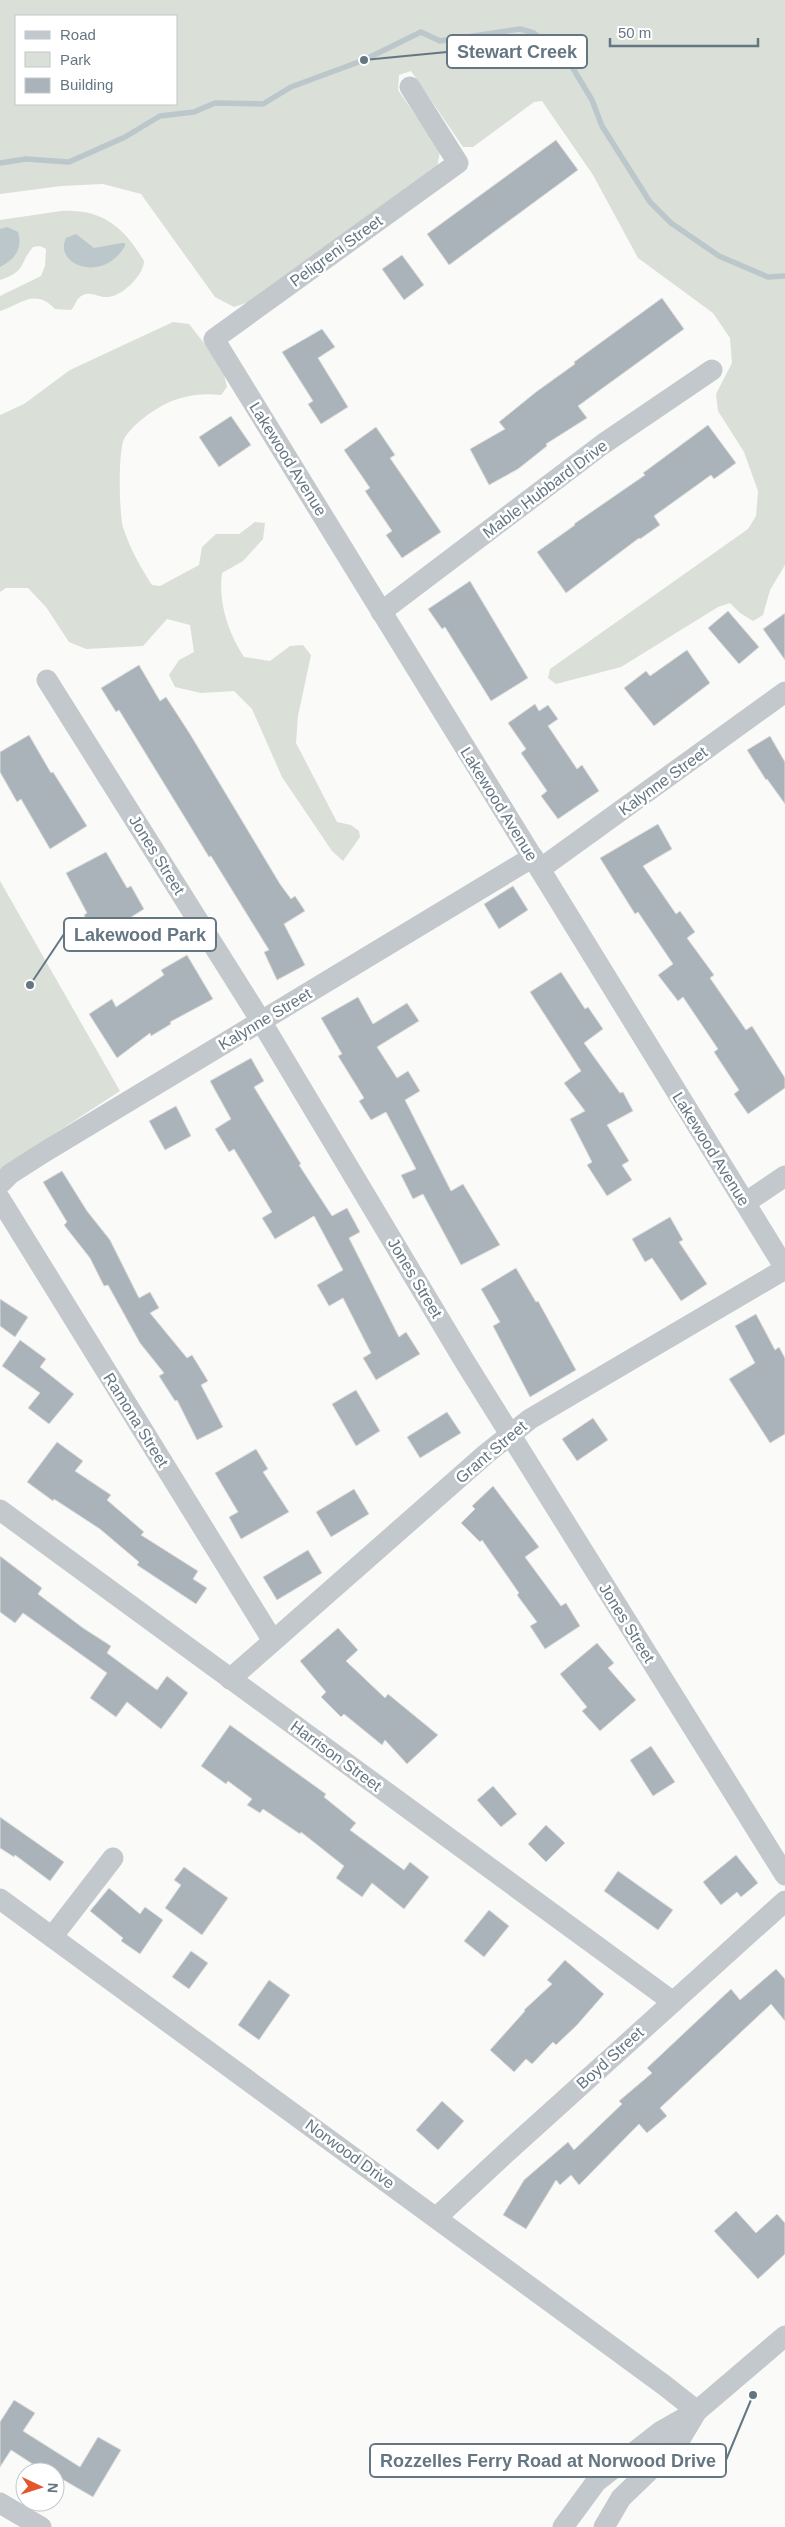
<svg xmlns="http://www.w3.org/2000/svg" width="785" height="2527" font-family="Arial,sans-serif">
<rect width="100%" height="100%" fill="#fafaf8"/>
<!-- green -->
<g fill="#dadfd7" fill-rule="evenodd">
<path d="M0 0H785V565L770 590 763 615 753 621 740 613 730 603 718 607 621 667 556 684 548 678 550 669 748 529 756 516 758 491 744 452 718 411 716 394 732 363 730 338 713 313 638 258 593 175 542 101 534 102 473 147H463L411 71 399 75 398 90 440 151 437 168 255 300 234 307 215 297 141 194 103 184 61 186 0 194ZM16 16H176V104H16Z"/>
<path d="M61 211C102 209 123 226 144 261 144 275 121 298 106 297 98 297 91 291 83 295 76 298 76 305 71 310L55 309C35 288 22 304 0 311V296L41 276 45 266 46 249 40 246 33 247C18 265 27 271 0 280V220Z"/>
<path d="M173 322 189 324 222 366 227 387 221 395C199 392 173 397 155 410 145 416 130 428 124 439 118 452 119 512 123 527 129 547 141 568 152 585L160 586 199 565 202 547 216 534H239L255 522 265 523 263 539 243 561 222 573C218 602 228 633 244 657L270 661 290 646 303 645 311 655 298 716 296 743 337 822 351 825 359 831 360 837 343 861 332 851 282 777 252 709 234 691 201 693 175 687 169 675 179 660 194 652 190 625 167 619 143 646 86 649 69 642 46 607 28 588H6L0 592V415L24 404 70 370Z"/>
<path d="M0 881 120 1091 0 1169Z"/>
</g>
<!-- water -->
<g fill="#bbc7cb">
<path d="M7 227 18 232C23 249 15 259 0 267V229Z"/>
<path d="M76 234 94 248 122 243H125V246C103 284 53 265 66 238Z"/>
</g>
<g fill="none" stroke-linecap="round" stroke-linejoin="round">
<!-- stream -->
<path stroke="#bbc7cb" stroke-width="5.5" d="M0 163 26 159 69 162 125 137 160 116 194 112 215 103 263 104 291 87 364 60 421 32 440 41 520 29 534 33 571 65 592 100 602 126 650 202 671 223 719 256 768 277 785 276"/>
</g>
<!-- building -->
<g fill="#aab3b9" stroke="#dcdcda">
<path d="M556 140 578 170 449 265 427 234Z"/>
<path d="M402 255 424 285 404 300 382 269Z"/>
<path d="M662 298 684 329 578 406 587 418 546 444 547 446 518 469 489 485 470 449 505 429 499 422 536 392 575 364 574 362Z"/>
<path d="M322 329 335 347 318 358 348 407 321 424 308 404 313 401 282 352Z"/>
<path d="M231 416 251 445 219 467 199 437Z"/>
<path d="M708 425 736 463 714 479 711 475 654 516 660 525 640 539 639 538 566 593 537 552 575 525 574 524 645 475 643 473Z"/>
<path d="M376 427 395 455 390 458 441 532 402 558 386 535 392 531 365 491 370 488 344 450Z"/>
<path d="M470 581 528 678 491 701 445 627 442 629 428 609Z"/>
<path d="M728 611 759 647 739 664 708 628Z"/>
<path d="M785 613V660L763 629Z"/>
<path d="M687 650 710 683 654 726 624 688 646 671 650 676Z"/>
<path d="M139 665 160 701 166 697 190 734 280 884 291 899 295 896 305 911 284 924 305 965 277 980 264 952 269 950 211 856 209 857 119 710 116 712 101 688Z"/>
<path d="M535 704 539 711 548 705 558 719 548 726 577 769 582 765 599 791 558 819 541 796 547 791 521 753 526 749 508 723Z"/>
<path d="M29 735 51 773 53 772 87 826 50 849 21 799 17 802 0 772V752Z"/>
<path d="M770 736 785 762V804L767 779 766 780 747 750Z"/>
<path d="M658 824 672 849 643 866 676 914 680 911 695 932 687 938 714 975 710 978 746 1030 752 1026 785 1078V1088L748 1114 734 1094 739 1090 714 1052 718 1049 683 997 678 1001 658 975 673 964 638 912 635 914 600 858Z"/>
<path d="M106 852 127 888 131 886 144 909 98 938 84 915 87 913 66 873Z"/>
<path d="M513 886 528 910 499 929 484 904Z"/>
<path d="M187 955 213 999 170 1022 171 1024 151 1036 150 1033 117 1058 89 1014 112 999 116 1007 164 975 161 970Z"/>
<path d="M561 972 585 1009 588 1007 603 1029 584 1043 620 1093 623 1092 633 1111 607 1125 629 1161 622 1165 632 1180 607 1196 587 1165 592 1162 570 1119 585 1111 564 1083 581 1071 530 992Z"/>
<path d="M358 997 373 1024 407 1003 419 1021 377 1047 397 1078 408 1071 420 1091 405 1100 451 1191 463 1184 500 1245 461 1265 423 1194 413 1199 401 1175 416 1169 386 1112 371 1120 359 1101 364 1098 338 1056 342 1054 321 1018Z"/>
<path d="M251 1058 264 1081 254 1087 301 1164 299 1165 332 1216 347 1208 360 1232 349 1238 399 1337 406 1332 420 1354 376 1380 363 1358 371 1353 343 1298 329 1306 317 1285 343 1270 314 1216 275 1239 262 1218 272 1212 234 1149 229 1152 215 1129 231 1119 210 1081Z"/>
<path d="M176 1106 191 1136 165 1150 149 1121Z"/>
<path d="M62 1171 87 1211 110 1240 139 1298 150 1292 159 1308 150 1313 187 1358 192 1355 208 1381 201 1385 223 1427 197 1440 177 1400 175 1401 159 1376 164 1373 140 1343 108 1285 104 1286 90 1258 64 1225 67 1222 43 1182Z"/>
<path d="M670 1217 683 1240 679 1242 707 1284 681 1301 652 1258 645 1262 632 1239Z"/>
<path d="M516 1268 536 1302 538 1301 576 1370 530 1397 493 1326 500 1322 481 1289Z"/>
<path d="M0 1299 28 1317 15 1337 0 1326Z"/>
<path d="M756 1314 775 1350 779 1347 785 1358V1434L770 1443 729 1379 755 1363 735 1326Z"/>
<path d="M20 1340 46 1359 40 1367 74 1394 49 1424 28 1408 40 1393 2 1366Z"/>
<path d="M356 1390 380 1431 356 1446 332 1404Z"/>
<path d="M447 1412 461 1433 420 1458 407 1437Z"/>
<path d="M593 1418 608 1440 577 1461 562 1439Z"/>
<path d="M57 1442 83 1461 75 1471 111 1495 107 1500 144 1532 141 1535 198 1571 193 1579 207 1588 196 1604 137 1565 139 1562 100 1529 54 1499 53 1501 27 1482Z"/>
<path d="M256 1449 268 1469 263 1472 289 1512 241 1539 229 1517 238 1512 215 1473Z"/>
<path d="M493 1486 539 1547 525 1557 561 1606 566 1603 580 1626 545 1649 530 1626 537 1622 517 1595 519 1593 482 1540 480 1542 461 1523 475 1509 472 1506Z"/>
<path d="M354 1489 369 1514 331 1537 316 1512Z"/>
<path d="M308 1550 322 1573 277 1600 263 1577Z"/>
<path d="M0 1556 42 1588 38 1594 83 1628 111 1646 107 1653 157 1690 167 1676 188 1693 161 1729 127 1702 116 1717 90 1698 107 1673 23 1613 15 1623 0 1612Z"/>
<path d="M338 1628 358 1650 346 1661 385 1698 388 1694 438 1735 407 1764 385 1740 382 1745 344 1714 341 1717 321 1697 326 1692 300 1661Z"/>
<path d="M597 1643 614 1663 608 1668 636 1700 600 1731 582 1711 587 1707 560 1674Z"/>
<path d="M230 1725 326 1794 324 1797 356 1823 350 1830 404 1870 410 1862 429 1877 404 1909 372 1883 362 1897 336 1878 344 1866 301 1832 300 1834 263 1809 260 1813 247 1805 252 1799 228 1781 226 1784 201 1766Z"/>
<path d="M651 1746 675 1782 653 1796 630 1760Z"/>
<path d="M493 1786 517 1814 501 1827 477 1800Z"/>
<path d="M0 1817 64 1862 50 1881 15 1855 14 1857 0 1848Z"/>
<path d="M546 1825 565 1843 546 1862 528 1844Z"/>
<path d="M736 1855 758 1883 741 1897 737 1892 721 1905 703 1882Z"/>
<path d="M184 1867 228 1898 202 1935 165 1908 181 1885 174 1880Z"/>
<path d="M618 1871 673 1910 658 1930 604 1891Z"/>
<path d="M109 1888 140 1914 145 1907 163 1920 140 1954 121 1941 123 1938 90 1911Z"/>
<path d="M489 1910 509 1926 484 1957 464 1941Z"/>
<path d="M191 1951 208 1963 189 1989 172 1977Z"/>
<path d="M565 1960 604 1994 577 2025 556 2045 553 2042 532 2064 526 2059 514 2072 490 2050 525 2011 524 2010 552 1984 547 1980Z"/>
<path d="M776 1969 785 1979V2021L771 2004 660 2108 667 2116 647 2133 639 2124 579 2185 571 2175 560 2185 556 2180 526 2229 503 2215 524 2180 568 2142 574 2150 622 2104 619 2101 652 2073 647 2068 731 1989 740 2000Z"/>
<path d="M269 1980 290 1995 259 2040 238 2025Z"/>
<path d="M442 2101 464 2121 438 2150 416 2130Z"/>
<path d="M736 2211 756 2233 777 2214 785 2223V2254L758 2279 714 2231Z"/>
<path d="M14 2400 35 2413 23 2431 80 2467 98 2437 121 2450 93 2497 55 2475V2472H45L11 2450 0 2467V2422Z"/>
</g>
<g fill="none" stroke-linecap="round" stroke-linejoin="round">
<!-- minor -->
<g stroke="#c3c8cc" stroke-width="21">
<path d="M410 87 458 163 214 339 785 1268"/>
<path d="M381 612 603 444 712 370"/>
<path d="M47 680 261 1021 465 1362 785 1875"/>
<path d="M540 869 785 692"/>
<path d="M0 1184 10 1174 46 1151 533 857"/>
<path d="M0 1199 273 1641"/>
<path d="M745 1203 785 1176"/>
<path d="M0 1510 673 2002"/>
<path d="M230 1679 486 1454 530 1419 785 1269"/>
<path d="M0 1899 664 2385 697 2411"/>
<path d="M52 1937 113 1858"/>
<path d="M437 2217 508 2151 785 1901"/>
<path d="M0 2503 41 2527"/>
<path d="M563 2527 596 2482 660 2432 697 2411 785 2336"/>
<path d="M604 2527 621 2498 677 2444 695 2414"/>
</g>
</g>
<g text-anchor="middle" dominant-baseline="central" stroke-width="5" stroke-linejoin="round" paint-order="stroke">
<!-- street labels -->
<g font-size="16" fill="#657683" stroke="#fff">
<text transform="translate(336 251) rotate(-36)">Peligreni Street</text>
<text transform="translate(288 459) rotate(58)">Lakewood Avenue</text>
<text transform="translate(545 489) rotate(-37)">Mable Hubbard Drive</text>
<text transform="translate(663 781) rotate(-36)">Kalynne Street</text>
<text transform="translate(499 804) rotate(58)">Lakewood Avenue</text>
<text transform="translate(157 855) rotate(58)">Jones Street</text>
<text transform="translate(265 1019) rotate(-31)">Kalynne Street</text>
<text transform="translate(711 1149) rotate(58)">Lakewood Avenue</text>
<text transform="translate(415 1278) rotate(59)">Jones Street</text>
<text transform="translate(136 1420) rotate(58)">Ramona Street</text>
<text transform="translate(491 1452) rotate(-40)">Grant Street</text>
<text transform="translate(627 1623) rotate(58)">Jones Street</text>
<text transform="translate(336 1756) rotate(36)">Harrison Street</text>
<text transform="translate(610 2058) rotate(-42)">Boyd Street</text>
<text transform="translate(350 2154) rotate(36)">Norwood Drive</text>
</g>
</g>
<!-- callouts -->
<path fill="none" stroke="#657683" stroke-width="2" d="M364 60L447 52M30 985L64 934M753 2395L726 2460"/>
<g fill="#657683" stroke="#fff" stroke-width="2">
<circle cx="364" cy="60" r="5"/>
<circle cx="30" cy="985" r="5"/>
<circle cx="753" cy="2395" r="5"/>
</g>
<g fill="#fff" stroke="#657683" stroke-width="2">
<rect x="447" y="35" width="140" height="33" rx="5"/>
<rect x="64" y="918" width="152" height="33" rx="5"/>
<rect x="370" y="2444" width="356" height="33" rx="5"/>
</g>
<g font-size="18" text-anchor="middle" font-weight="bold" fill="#657683">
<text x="517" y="58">Stewart Creek</text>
<text x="140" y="941">Lakewood Park</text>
<text x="548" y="2467">Rozzelles Ferry Road at Norwood Drive</text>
</g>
<!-- legend -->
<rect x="15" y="15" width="162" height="90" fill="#ffffff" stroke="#c1c8cd"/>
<rect x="25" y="31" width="25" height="8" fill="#c3c8cc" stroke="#c1c8cd"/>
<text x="60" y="40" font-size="15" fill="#657683">Road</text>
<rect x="25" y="52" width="25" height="15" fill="#dadfd7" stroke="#c1c8cd"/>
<text x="60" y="65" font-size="15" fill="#657683">Park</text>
<rect x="25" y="78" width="25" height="15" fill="#aab3b9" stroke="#c1c8cd"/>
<text x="60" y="90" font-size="15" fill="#657683">Building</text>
<!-- north arrow -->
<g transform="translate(40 2487) rotate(94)"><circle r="24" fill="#ffffff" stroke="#c1c8cd"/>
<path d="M0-4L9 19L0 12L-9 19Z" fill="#e4572e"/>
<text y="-8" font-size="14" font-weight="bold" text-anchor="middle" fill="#657683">N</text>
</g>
<!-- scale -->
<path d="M610 38v8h148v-8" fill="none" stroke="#657683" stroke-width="2.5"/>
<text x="618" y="38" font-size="15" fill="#657683" stroke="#ffffff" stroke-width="4" paint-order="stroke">50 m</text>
</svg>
